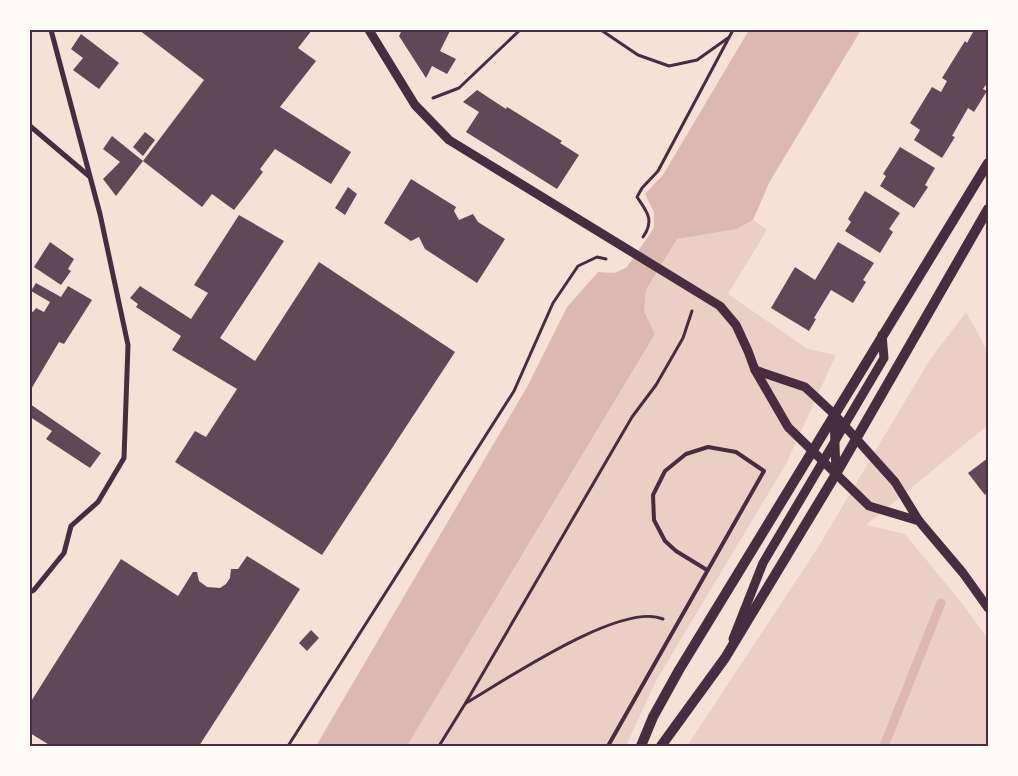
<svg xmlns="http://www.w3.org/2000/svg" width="1018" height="776" font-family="Commissioner,sans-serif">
<rect width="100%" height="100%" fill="#f7e1d7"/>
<!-- green -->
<g fill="#ebcfc5">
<path d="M753 220 767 230 728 294 808 349 836 355 786 464 656 681 626 746H407L655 334 644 311 646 290 677 239 737 229Z"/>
<path d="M966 312 988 352V425L866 525 905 534 961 602 988 639V746H687L817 549 929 361Z"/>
</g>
<!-- water -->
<path fill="#dcb8b0" d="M749 30H861L770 181 753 220 737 229 677 239 646 290 644 311 655 334 407 746H316L527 387 567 307 598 272 615 273 627 267 654 228V212L645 194 663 175Z"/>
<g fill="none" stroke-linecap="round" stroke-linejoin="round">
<!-- stream -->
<path stroke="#dcb8b0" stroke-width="9" d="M884 746 941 603"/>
</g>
<!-- building -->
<g fill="#644757">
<path d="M139 30H312L298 48 316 61 280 107 351 152 331 184 275 149 260 169 263 172 234 210 212 194 202 207 143 161 116 196 103 179 120 162 103 149 112 136 143 161 204 80Z"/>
<path d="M402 30 450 31 440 51 456 59 447 74 432 66 426 78 399 36Z"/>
<path d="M971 30H988V82L983 89 987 91 974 112 968 108 952 136 955 137 942 158 914 140 920 130 910 123 932 87 941 92 947 81 942 78 965 41 967 43 973 32Z"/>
<path d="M81 34 119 63 99 89 73 70 83 58 71 49Z"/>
<path d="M477 90 506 109 507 107 562 141 560 143 579 155 557 189 466 132 479 112 463 102Z"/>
<path d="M145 132 155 140 143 156 133 147Z"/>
<path d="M900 147 935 168 925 185 928 187 914 208 880 186 886 176 883 174Z"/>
<path d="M411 179 456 207 454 211 459 220 473 214 478 222 505 239 477 283 425 249 419 237 411 241 384 223Z"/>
<path d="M348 187 357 194 345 215 335 208Z"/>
<path d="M865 191 900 213 889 229 893 232 880 253 845 231 851 222 848 219Z"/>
<path d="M239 215 284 241 220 338 255 361 319 262 455 352 322 555 175 462 195 431 206 437 237 389 172 350 181 336 136 307 138 304 130 298 140 286 191 319 208 293 194 285Z"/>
<path d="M50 242 74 259 68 269 71 271 61 285 34 267Z"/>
<path d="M838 242 874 263 863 280 866 282 853 303 831 290 814 318 816 319 809 331 771 308 795 267 815 280Z"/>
<path d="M36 283 61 297 68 286 92 300 64 344 59 342 30 391V310L33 312 36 308 44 312 50 302 31 291Z"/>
<path d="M30 404 101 453 90 468 46 439 52 431 30 417Z"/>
<path d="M988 458V492L985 495 968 473Z"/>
<path d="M247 556 300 589 199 746H51L30 733V703L121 559 178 596 193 572H197L199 581 207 587 220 588 226 584 230 578 231 569H238Z"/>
<path d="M311 630 319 638 307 651 299 643Z"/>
</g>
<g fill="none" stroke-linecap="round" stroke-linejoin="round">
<!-- path -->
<g stroke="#4a2c40" stroke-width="3">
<path d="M601 30 638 55 669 66 697 60 728 38"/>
<path d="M433 98 459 88 520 30"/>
<path d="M643 237C655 220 647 212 637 197L642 188 658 171 733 30"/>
<path d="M466 703C504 681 621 601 663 619"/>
<path d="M288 746 514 391 553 303 578 266 597 257 606 259"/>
<path d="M439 746 465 704 632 417 656 385 683 338 692 311"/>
</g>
<!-- service -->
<path stroke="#4a2c40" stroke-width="4" d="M608 746 764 471 736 452 708 447 686 454 665 471 653 495 654 520 665 541 676 551 707 570"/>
<!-- minor -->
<g stroke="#4a2c40" stroke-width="5">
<path d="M30 126 89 176"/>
<path d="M30 592 34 590 64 553 71 526 98 502 124 458 128 345 100 214 51 30"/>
</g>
<!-- tertiary -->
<g stroke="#4a2c40" stroke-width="9">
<path d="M369 30 415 105 449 140 720 306 736 325 748 351 755 370 788 427 869 506 919 521"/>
<path d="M755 370 805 387 834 414 895 482 919 521 963 573 988 608"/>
<path d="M834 415 836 474"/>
<path d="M733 639 763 563 884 358 882 335"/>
</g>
<!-- secondary -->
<g stroke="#4a2c40" stroke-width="10">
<path d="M641 746 653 717 679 670 988 163"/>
<path d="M661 746 725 658 836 474 988 209"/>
</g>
</g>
<!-- border -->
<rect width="1018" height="776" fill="none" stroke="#fffaf5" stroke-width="62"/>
<rect x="31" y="31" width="956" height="714" fill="none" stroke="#4a2c40" stroke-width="2"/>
</svg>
